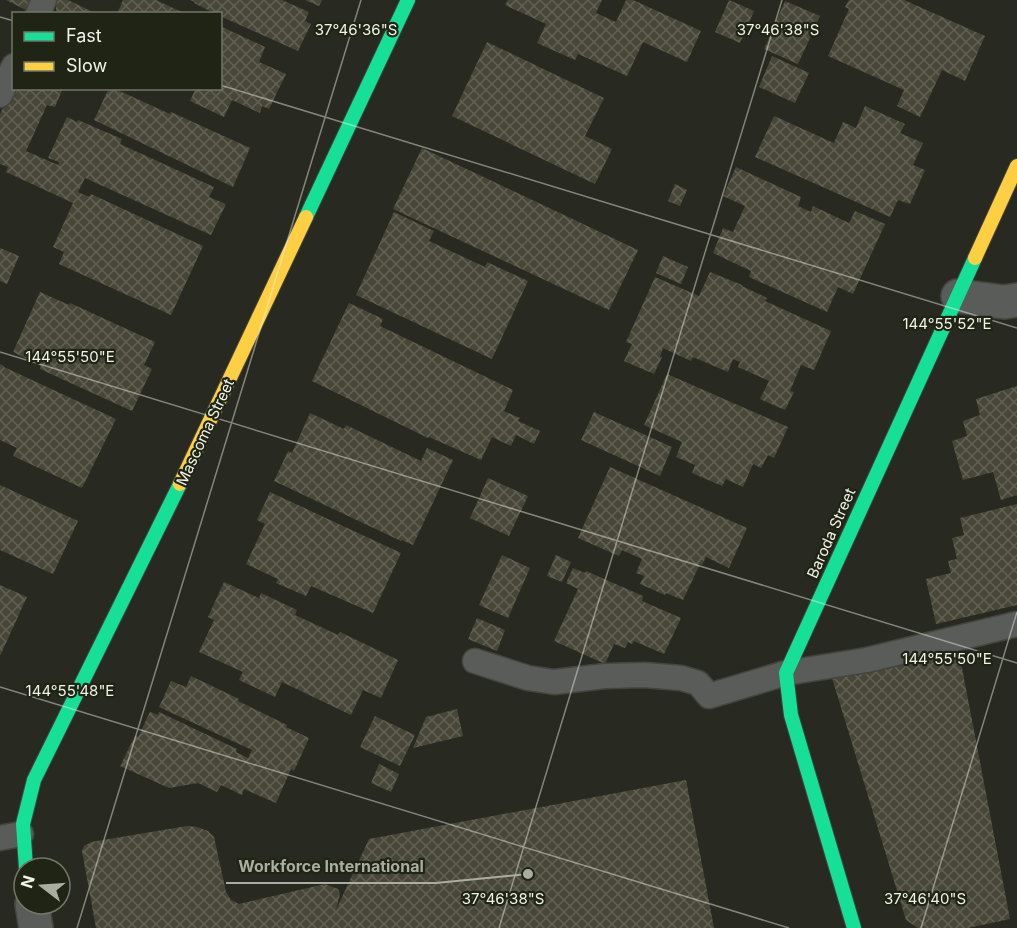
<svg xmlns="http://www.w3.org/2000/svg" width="1017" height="928" font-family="Inter,sans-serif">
<defs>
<pattern id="building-cross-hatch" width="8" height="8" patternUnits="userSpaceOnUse" patternTransform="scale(1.5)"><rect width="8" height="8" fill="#484637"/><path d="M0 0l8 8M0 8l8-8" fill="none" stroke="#636154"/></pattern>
</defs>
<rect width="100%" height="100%" fill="#282a21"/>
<!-- building -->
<g fill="url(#building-cross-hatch)">
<path d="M6 0H32L28 11Z"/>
<path d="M56 0H68L97 14H56Z"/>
<path d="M123 0H156L186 14H117Z"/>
<path d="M190 0H282L309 12 305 21 311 24 298 51 220 16V14H216L194 3 195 2Z"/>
<path d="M305 0H322L319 6Z"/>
<path d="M508 0H602L596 13 616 22 626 0H633L701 31 687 62 643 42 627 76 578 54 575 60 537 43 546 24 505 5Z"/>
<path d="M729 0 754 11 740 43 715 32Z"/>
<path d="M849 0H904L985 36 965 81 942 70 920 117 897 106 904 90 828 56 849 9 845 7Z"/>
<path d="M785 1 820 16 798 64 764 49Z"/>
<path d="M220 26 265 47 259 62 286 74 269 109 262 106 260 113 232 100 224 117 190 101 195 90 192 88H220Z"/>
<path d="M487 42 604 98 585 136 612 149 595 184 452 116Z"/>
<path d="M772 56 809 73 795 103 759 87Z"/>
<path d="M12 88 17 91 18 88H63L55 107 47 105 26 151 58 165 59 162 48 158 67 117 77 122 78 120 122 139 120 144 214 187 209 197 226 204 211 235 85 178 78 192 89 197 91 194 203 246 171 315 59 264 64 252 53 247 73 203 6 172 8 167 0 164V114Z"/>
<path d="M109 88H113L170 114 171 112 250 148 233 187 94 120Z"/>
<path d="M865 106 905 124 900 133 923 143 913 165 925 170 910 204 898 200 890 217 755 157 774 116 834 143 843 122 856 128Z"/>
<path d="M422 148 638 250 609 310 393 209Z"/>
<path d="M736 167 801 197 798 206 811 212 813 206 849 223 855 211 885 224 853 294 838 287 827 312 749 277 751 271 713 253 723 228 733 232 745 206 723 196Z"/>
<path d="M675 184 687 190 680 206 668 201Z"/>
<path d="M394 212 434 231 429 241 485 267 487 262 528 281 492 359 356 295Z"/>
<path d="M0 248 19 256 7 284 0 281Z"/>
<path d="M663 256 688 267 681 284 656 273Z"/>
<path d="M710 272 742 285V286L767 298 765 301 831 331 814 370 801 365 790 391 794 392 785 410 760 399 769 381 738 367 740 362 733 359 728 372 693 357 691 361 663 348 660 357H662L654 374 624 361 632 344 626 342 655 277 699 296Z"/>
<path d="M40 292 69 305 70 303 155 342 144 365 152 369 132 411 40 369 41 366 13 352Z"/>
<path d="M349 303 383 319 380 326 513 390 504 411 520 418 518 421 540 431 534 444 516 435 511 446 492 437 481 460 429 437 428 438 312 381Z"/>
<path d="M0 364 4 366V367L116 419 82 488 13 456 17 448 0 440Z"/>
<path d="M667 374 788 427 774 458 768 455 761 468 753 464 743 487 726 479 722 486 692 473 695 465 676 457 682 442 644 425Z"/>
<path d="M1017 386V495L1001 500 993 472 963 480 952 441 967 436 963 421 980 415 976 399Z"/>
<path d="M594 412 672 447 660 476 581 440Z"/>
<path d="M310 413 344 429 346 425 421 461 427 448 453 460 413 545 402 540 401 541 274 481 288 451 292 453Z"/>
<path d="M610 467 747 528 729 568 706 557 702 565 700 564 683 600 666 593 665 595 640 584 644 576 636 573 642 559 622 550 619 556 578 538Z"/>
<path d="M488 478 528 496 509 536 470 518Z"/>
<path d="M0 485 78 521 53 574 0 550Z"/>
<path d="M270 492 401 553 373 613 311 586 306 596 276 583 278 579 246 564 265 524 257 520Z"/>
<path d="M1017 504V605L936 624 926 579 951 573 948 561 957 559 952 538 964 535 960 518Z"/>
<path d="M502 555 530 568 508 618 479 605Z"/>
<path d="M556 555 571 562 562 582 547 576Z"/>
<path d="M573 568 585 573 586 571 643 596 642 601 681 618 664 654 634 641 632 644 628 642 625 648 614 644 605 664 554 641 578 589 566 583Z"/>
<path d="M224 582 259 598 261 593 297 610 295 615 338 635 340 632 398 660 381 698 363 690 351 715 282 682 275 697 239 680 243 672 199 652 214 620 208 617Z"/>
<path d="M0 585 27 597 0 656Z"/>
<path d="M477 618 505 630 497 651 468 639Z"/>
<path d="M958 647 1010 919 968 928H918L906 920 832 678Z"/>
<path d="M191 676 239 699 238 701 287 725 286 727 309 738 294 771 291 769 276 803 244 789 242 795 221 785 217 792 198 783 169 788 120 766 135 736 138 737 150 712 158 715 159 712 237 749 236 752 248 758 252 750 159 707 171 681 186 687Z"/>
<path d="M457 709 463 736 413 748 426 717Z"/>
<path d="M375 716 415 735 400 766 360 747Z"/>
<path d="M379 764 399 774 391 792 371 783Z"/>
<path d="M686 780 714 928H96L82 851 84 846 91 842 187 826 197 827 208 831 214 837 226 892 231 900 239 904 325 884 338 889 340 894 336 910 369 839Z"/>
</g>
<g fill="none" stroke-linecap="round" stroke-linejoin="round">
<defs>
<g id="lane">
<path d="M38 14 44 0"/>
<path d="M0 95 14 66"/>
<path d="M475 661 528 678 554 682 605 676 645 675 681 678 698 683 709 696 786 673 867 660 1017 624"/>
<path d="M0 838 21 834"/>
</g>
<g id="street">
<path d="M958 296 1004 302 1017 300"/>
<path d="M32 904 36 928"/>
</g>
<g id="fast">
<path d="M306 217 408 0"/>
<path d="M26 868 23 824 34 780 180 484"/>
<path d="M854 928 791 715 786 673 975 258"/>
</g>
<g id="slow">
<path d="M975 258 1017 166"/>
<path d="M180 484 306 217"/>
</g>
</defs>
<!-- lane casing -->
<use href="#lane" stroke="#43453e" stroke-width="27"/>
<!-- street casing -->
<use href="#street" stroke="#43453e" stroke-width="36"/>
<!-- fast casing -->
<use href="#fast" stroke="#43453e" stroke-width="16"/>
<!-- slow casing -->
<use href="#slow" stroke="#43453e" stroke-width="16"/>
<!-- lane -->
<use href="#lane" stroke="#595c59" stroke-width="24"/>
<!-- street -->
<use href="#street" stroke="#595c59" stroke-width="33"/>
<!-- fast -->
<use href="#fast" stroke="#16e098" stroke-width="14"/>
<!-- slow -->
<use href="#slow" stroke="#ffcf43" stroke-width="14"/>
</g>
<!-- ticks -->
<path fill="none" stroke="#eff3e8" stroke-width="1.5" stroke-opacity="0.45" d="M0 17 14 21M220 85 1017 328M0 352 1017 663M0 687 789 928M77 928 361 0M499 928 782 0M921 928 1017 612"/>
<g text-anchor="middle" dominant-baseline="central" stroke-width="4.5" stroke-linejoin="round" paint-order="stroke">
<!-- street labels -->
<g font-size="15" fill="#eff3e8" stroke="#1f2414">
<text transform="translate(205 432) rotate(-65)">Mascoma Street</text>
<text transform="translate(831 533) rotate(-66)">Baroda Street</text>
</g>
</g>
<g font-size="15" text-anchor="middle" fill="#eff3e8" stroke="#1f2414" stroke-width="4.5" stroke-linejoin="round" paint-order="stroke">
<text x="356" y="35">37°46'36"S</text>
<text x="778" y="35">37°46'38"S</text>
<text x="947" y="329">144°55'52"E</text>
<text x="70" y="362">144°55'50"E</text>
<text x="947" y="664">144°55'50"E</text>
<text x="70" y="696">144°55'48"E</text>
<text x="503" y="904">37°46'38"S</text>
<text x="925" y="904">37°46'40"S</text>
</g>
<!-- callouts -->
<path fill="none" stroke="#a9ada2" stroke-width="2" d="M528 874L436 883H226"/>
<circle fill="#a9ada2" stroke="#1f2414" stroke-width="2" cx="528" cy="874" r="6"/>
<g font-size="16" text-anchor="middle" font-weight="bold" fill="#a9ada2" stroke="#1f2414" stroke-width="4.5" stroke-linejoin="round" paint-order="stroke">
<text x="331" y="872">Workforce International</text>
</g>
<!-- legend -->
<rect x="12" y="12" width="210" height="78" fill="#1f2414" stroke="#727769" stroke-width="1.5"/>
<rect x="24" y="32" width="30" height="9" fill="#16e098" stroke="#727769" stroke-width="1.5"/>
<text x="66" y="42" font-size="18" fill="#eff3e8">Fast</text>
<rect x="24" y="62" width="30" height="9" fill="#ffcf43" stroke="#727769" stroke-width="1.5"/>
<text x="66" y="72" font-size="18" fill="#eff3e8">Slow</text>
<!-- north arrow -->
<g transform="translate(42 886) rotate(287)"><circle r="28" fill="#1f2414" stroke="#727769" stroke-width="1.5"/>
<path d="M0-4.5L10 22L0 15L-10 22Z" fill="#a9ada2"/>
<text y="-9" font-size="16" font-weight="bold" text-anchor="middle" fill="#eff3e8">N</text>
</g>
</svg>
